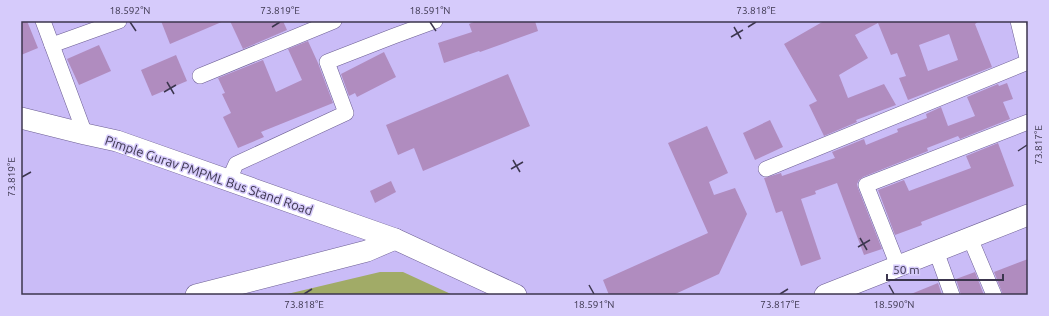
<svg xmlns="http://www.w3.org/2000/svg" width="1049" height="316" font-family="Ubuntu,sans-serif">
<rect width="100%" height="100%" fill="#cabcf7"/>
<!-- green -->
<path fill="#a1ab67" d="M380 272H403L453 295H283Z"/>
<!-- building -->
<g fill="#b08cbf" fill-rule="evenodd">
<path d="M21 21H27L38 48 21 55Z"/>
<path d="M161 21H224L170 44Z"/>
<path d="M230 21H283L287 30 243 49Z"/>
<path d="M476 21H535L538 31 480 52 479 51 444 63 438 43 472 32 469 24Z"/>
<path d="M824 21H979L975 24 992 67 908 100 899 78 906 76 897 53 891 55 878 23 855 35 868 58 839 75 848 98 884 84 896 105 856 120 857 122 824 136 809 105 817 101 784 44ZM949 34 958 60 928 71 919 45Z"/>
<path d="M308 41 318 63 333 103 261 132 264 137 238 148 223 117 231 113 222 94 225 93 218 78 263 60 276 92 302 80 288 49Z"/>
<path d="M99 45 111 71 79 85 67 59Z"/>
<path d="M384 52 396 77 357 97 355 93 349 96 341 74Z"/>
<path d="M176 55 187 81 152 96 141 70Z"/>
<path d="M508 74 530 126 423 171 414 148 398 155 386 125Z"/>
<path d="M1007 83 1013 99 1003 102 1010 119 960 139 958 136 927 148 928 151 863 177 859 180 857 184 858 188 882 249 864 255 837 183 815 191 816 194 801 199 821 259 801 266 782 211 776 213 764 178 781 173 782 176 835 158 832 152 864 139 866 145 898 132 897 129 927 118 926 114 941 107 948 126 975 116 967 97 998 84 999 86Z"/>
<path d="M770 120 783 147 755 160 743 133Z"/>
<path d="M707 126 728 173 709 182 714 195 735 188 747 214 719 274 673 295H609L603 280 708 233 668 143Z"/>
<path d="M998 143 1014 186 921 222 922 225 895 235 878 190 904 180 909 191 971 168 966 156Z"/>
<path d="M391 181 396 192 375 203 370 191Z"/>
<path d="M1028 259V295H1003L994 272Z"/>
<path d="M975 272 984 295H961L956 279Z"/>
<path d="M938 283 942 295H911V294Z"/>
</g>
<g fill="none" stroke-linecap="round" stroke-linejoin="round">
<defs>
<g id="street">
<path d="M43 21 85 134"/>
<path d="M52 45 119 21"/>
<path d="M200 76 334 21"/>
<path d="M766 169 1028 62 1018 21"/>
<path d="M229 180 236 164 346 113 327 62 394 36 435 21"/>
<path d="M970 238 994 295"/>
<path d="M936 251 952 295"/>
<path d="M898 266 866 185 1028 122"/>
</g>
<g id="secondary">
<path d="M21 118 85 134 117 141 395 239 516 295"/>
<path d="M196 295 367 251 395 239"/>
<path d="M825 295 1028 215"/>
</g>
</defs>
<!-- street casing -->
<use href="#street" stroke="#6c5e93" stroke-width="16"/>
<!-- secondary casing -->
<use href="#secondary" stroke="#6c5e93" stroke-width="22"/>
<!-- street -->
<use href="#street" stroke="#fff" stroke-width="15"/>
<!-- secondary -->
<use href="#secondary" stroke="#fff" stroke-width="21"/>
</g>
<!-- ticks -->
<path fill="none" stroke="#3c364e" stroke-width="1.5" d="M130 22 136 31M430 22 436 31M272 27 280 22M734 27 741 39M748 27 756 22M731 37 743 30M167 82 174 94M164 92 176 85M1018 151 1027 145M513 160 520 172M511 169 523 162M22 177 31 172M860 238 867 250M858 247 870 240M589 285 594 294M889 285 894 294M304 294 312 289M780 294 788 289"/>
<g text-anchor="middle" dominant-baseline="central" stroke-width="3" stroke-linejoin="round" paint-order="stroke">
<!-- street labels -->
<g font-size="13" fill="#3c364e" stroke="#d6cbfb">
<text transform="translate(209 175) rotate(19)">Pimple Gurav PMPML Bus Stand Road</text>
</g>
</g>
<!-- border -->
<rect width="1049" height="316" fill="none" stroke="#d6cbfb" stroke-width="44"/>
<!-- scale -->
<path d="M887 274v6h116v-6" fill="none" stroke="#3c364e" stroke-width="2"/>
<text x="893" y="274" font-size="12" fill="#3c364e" stroke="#d6cbfb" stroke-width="3" paint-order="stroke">50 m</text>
<rect x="22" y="22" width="1005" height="272" fill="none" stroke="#3c364e" stroke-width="1.5"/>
<g font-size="10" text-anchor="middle" fill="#3c364e">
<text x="130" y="14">18.592°N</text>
<text x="280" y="14">73.819°E</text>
<text x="430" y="14">18.591°N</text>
<text x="756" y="14">73.818°E</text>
<text transform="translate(1038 145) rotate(-90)" y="4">73.817°E</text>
<text transform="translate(11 177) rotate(-90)" y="4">73.819°E</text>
<text x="304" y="308">73.818°E</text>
<text x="594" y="308">18.591°N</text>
<text x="780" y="308">73.817°E</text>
<text x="894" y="308">18.590°N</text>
</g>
</svg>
